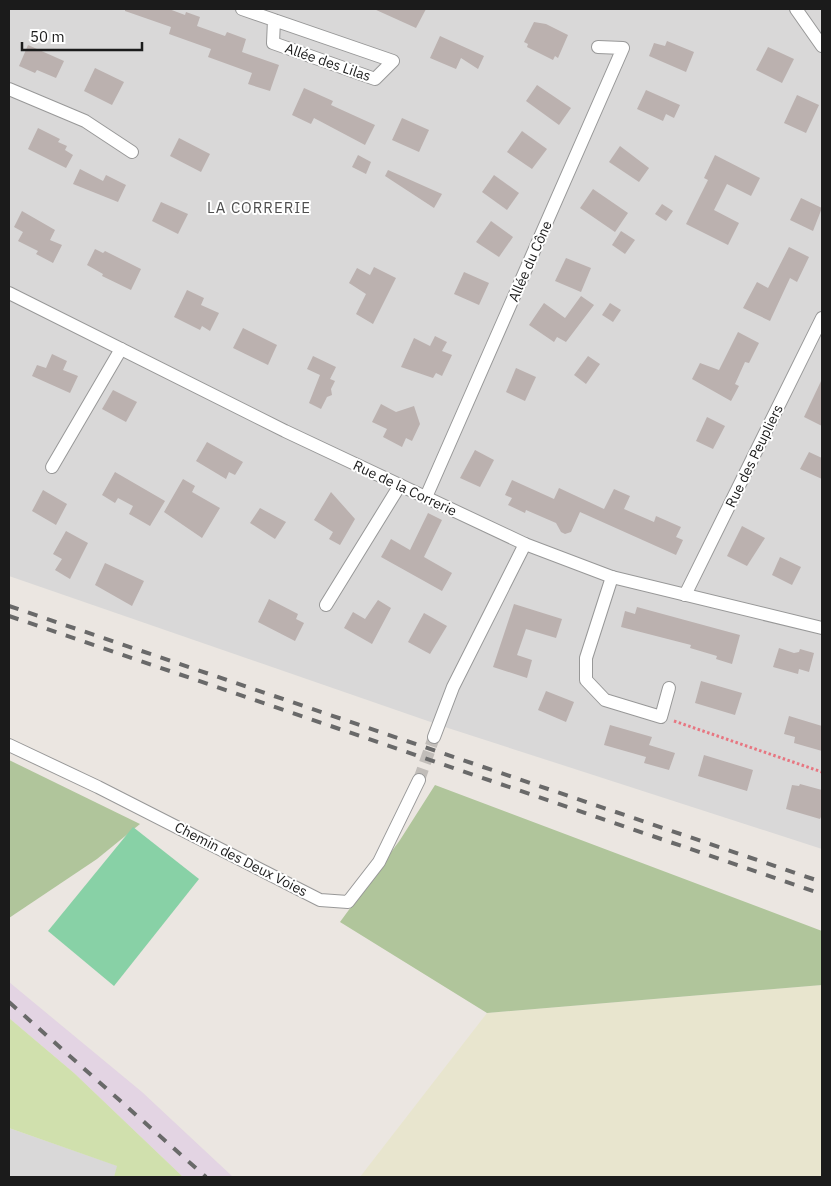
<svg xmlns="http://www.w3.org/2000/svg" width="831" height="1186" font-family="'IBM Plex Sans',sans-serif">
<rect width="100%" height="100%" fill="#ebe6e1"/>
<!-- residential -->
<g fill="#d9d8d8">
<path d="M9 9H822V849L448 728 9 576Z"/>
<path d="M9 1128 118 1166 114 1177H9Z"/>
</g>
<!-- industrial -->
<path fill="#e3d4e3" d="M9 982 142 1092 233 1177H183L74 1073 9 1018Z"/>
<!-- farmland -->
<path fill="#e8e5ce" d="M822 985V1177H360L487 1013Z"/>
<!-- grass -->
<path fill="#d0e0ad" d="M9 1018 74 1073 183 1177H114L117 1166 9 1128Z"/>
<!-- forest -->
<g fill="#b0c59b">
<path d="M9 760 140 824 97 859 9 918Z"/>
<path d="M435 785 822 931V985L487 1013 340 922 400 840Z"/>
</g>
<!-- pitch -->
<path fill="#88d1a6" d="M133 827 199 879 114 986 48 931Z"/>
<!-- building -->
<g fill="#bbb1af">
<path d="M125 9H169L185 15 186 12 200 17 197 26 225 36 227 32 246 39 242 52 279 65 270 91 248 84 252 73 208 57 211 49 169 34 171 27 125 11Z"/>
<path d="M374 9H426L416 28Z"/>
<path d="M534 22 546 24 568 35 558 58 555 56 553 60 527 47 528 44 524 42Z"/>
<path d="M440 36 484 56 478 69 461 58 456 69 430 58Z"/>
<path d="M667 41 694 52 686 72 649 56 654 43 665 46Z"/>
<path d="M28 45 64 61 56 78 37 70 35 73 19 66Z"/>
<path d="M768 47 794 59 782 83 756 70Z"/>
<path d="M95 68 124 82 112 105 84 91Z"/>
<path d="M537 85 571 108 559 125 526 101Z"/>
<path d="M304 88 333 101 331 105 375 125 365 145 314 118 311 124 292 115Z"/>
<path d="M646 90 680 105 674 118 666 114 663 121 637 109Z"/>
<path d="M797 95 819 105 806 133 784 123Z"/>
<path d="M402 118 429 130 419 152 392 140Z"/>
<path d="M38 128 60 139 58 142 67 146 65 150 73 155 66 168 28 149Z"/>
<path d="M522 131 547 149 532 169 507 152Z"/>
<path d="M179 138 210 154 201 172 170 156Z"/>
<path d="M620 146 649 168 639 182 609 162Z"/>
<path d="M358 155 371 162 366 174 352 167Z"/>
<path d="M715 155 760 178 751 196 727 184 714 210 739 223 728 245 686 224 708 180 704 178Z"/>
<path d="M80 169 103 181 106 175 126 185 118 202 73 184Z"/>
<path d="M388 170 442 194 434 208 385 176Z"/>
<path d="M494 175 519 193 507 210 482 192Z"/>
<path d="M593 189 628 213 615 232 580 208Z"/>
<path d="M801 198 822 208 813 231 790 220Z"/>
<path d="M161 202 188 214 178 234 152 221Z"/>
<path d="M662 204 673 211 666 221 655 214Z"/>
<path d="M22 211 55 230 50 240 62 245 53 263 36 254 38 251 18 241 23 232 14 227Z"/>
<path d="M491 221 513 237 499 257 476 242Z"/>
<path d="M621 231 635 240 625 254 612 245Z"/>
<path d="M789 247 809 257 797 282 790 278 770 321 743 308 757 282 768 288Z"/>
<path d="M95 249 103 253 105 251 141 269 131 290 102 276 103 274 87 265Z"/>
<path d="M566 258 591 268 581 292 555 281Z"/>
<path d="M374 267 396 278 373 324 356 314 366 294 349 283 357 268 370 275Z"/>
<path d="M464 272 489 283 479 305 454 294Z"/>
<path d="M187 290 204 298 201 305 219 313 210 331 202 326 200 330 174 317Z"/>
<path d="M581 296 594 305 566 342 557 337 554 342 529 325 544 303 565 318Z"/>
<path d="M610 303 621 310 613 322 602 315Z"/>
<path d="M243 328 277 345 268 365 233 348Z"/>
<path d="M738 332 759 343 749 363 745 362 735 384 739 386 731 401 692 379 700 363 719 370Z"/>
<path d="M435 336 447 342 442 351 452 355 442 376 436 373 433 378 401 367 414 338 430 346Z"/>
<path d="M52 354 67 361 63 370 78 376 70 393 32 376 37 365 46 368Z"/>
<path d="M313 356 336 367 330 379 335 381 331 389 332 395 327 397 321 409 309 403 320 375 307 369Z"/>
<path d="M588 356 600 364 586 384 574 375Z"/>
<path d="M516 368 536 377 525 401 506 392Z"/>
<path d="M822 379V426L804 417Z"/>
<path d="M113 390 137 402 126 422 102 409Z"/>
<path d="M381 404 396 412 414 406 420 424 412 441 406 438 402 447 383 437 387 429 372 422Z"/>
<path d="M707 417 725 426 713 449 696 441Z"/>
<path d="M207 442 243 462 235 475 229 472 226 479 196 461Z"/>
<path d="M475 450 494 460 480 487 460 478Z"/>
<path d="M809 452 822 458V479L800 469Z"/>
<path d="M115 472 165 501 150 526 129 514 133 506 118 498 115 503 102 495Z"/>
<path d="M183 479 195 486 192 492 220 508 202 538 164 512Z"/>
<path d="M512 480 554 499 559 488 604 509 614 489 630 496 624 509 654 522 656 516 681 527 676 537 683 540 676 555 580 512 571 532 565 534 561 532 556 523 526 510 525 513 508 505 512 498 505 495Z"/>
<path d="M43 490 67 504 56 525 32 511Z"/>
<path d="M331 492 355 519 340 545 329 539 333 532 314 520Z"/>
<path d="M260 508 286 522 275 539 250 523Z"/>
<path d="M428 513 442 520 424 557 452 573 442 591 381 557 391 539 410 550Z"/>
<path d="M742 526 765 538 747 566 727 556Z"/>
<path d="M66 531 88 543 70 579 55 570 62 559 53 554Z"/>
<path d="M780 557 801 567 792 585 772 575Z"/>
<path d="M105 563 144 581 132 606 95 585Z"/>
<path d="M269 599 298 614 296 619 304 623 295 641 258 622Z"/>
<path d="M378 600 391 608 372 644 344 628 353 612 365 619Z"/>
<path d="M514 604 562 619 556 638 526 629 517 655 532 660 527 678 493 667Z"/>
<path d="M637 607 740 635 732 664 716 659 717 656 690 648 691 645 621 627 625 611 635 614Z"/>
<path d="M424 613 447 626 430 654 408 642Z"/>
<path d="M779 648 794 653 799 652 800 649 814 653 809 672 799 669 798 674 773 667Z"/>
<path d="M701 681 742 693 735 715 695 703Z"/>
<path d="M546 691 574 702 566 722 538 710Z"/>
<path d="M789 716 822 726V751L794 743 795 737 784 734Z"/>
<path d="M610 725 652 737 649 745 675 753 669 770 644 763 646 757 604 745Z"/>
<path d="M704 755 753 770 747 791 698 776Z"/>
<path d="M800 784 822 790V815L820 819 786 809 792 785 799 786Z"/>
</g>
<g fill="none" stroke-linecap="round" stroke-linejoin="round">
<!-- minor-tunnel -->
<path stroke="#c1bdb9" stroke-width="12" stroke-dasharray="12 6" stroke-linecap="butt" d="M419 780 434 737"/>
<defs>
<g id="minor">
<path d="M242 9 393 61 375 79 273 43 274 20"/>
<path d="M796 9 822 46"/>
<path d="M9 89 85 121 132 152"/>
<path d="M9 293 285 431 525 544 612 577 822 628"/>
<path d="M52 467 121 349"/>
<path d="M426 497 623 48 598 47"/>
<path d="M612 577 586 658V680L605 700 661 717 669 688"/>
<path d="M685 595 822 318"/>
<path d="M326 605 400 485"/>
<path d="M434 737 453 687 525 544"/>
<path d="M9 745 98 787 320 900 348 902 379 862 419 780"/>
</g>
</defs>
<!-- minor casing -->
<use href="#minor" stroke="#989898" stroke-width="14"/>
<!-- path -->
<path stroke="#e77681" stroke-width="3" stroke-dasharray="2.5 2.5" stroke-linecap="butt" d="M674 721 822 772"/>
<!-- minor -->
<use href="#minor" stroke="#fff" stroke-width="12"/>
<!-- rail -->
<g stroke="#696969" stroke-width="4" stroke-dasharray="10 10" stroke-linecap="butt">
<path d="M9 606 822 882"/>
<path d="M9 616 822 894"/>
<path d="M9 1002 206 1177"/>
</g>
</g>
<g text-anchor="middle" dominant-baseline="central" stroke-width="4" stroke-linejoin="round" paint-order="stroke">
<!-- street labels -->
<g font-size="14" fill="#1b1b1b" stroke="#fff">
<text transform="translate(328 62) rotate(19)">Allée des Lilas</text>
<text transform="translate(530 261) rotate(-66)">Allée du Cône</text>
<text transform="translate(754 456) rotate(-64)">Rue des Peupliers</text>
<text transform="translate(405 488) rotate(25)">Rue de la Correrie</text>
<text transform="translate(241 859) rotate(27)">Chemin des Deux Voies</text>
</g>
<!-- neighbourhood labels -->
<g font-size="15" letter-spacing="1" fill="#4e4e4e" stroke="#fff">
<text x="259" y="207">LA CORRERIE</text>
</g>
</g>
<!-- border -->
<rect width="831" height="1186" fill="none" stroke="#1b1b1b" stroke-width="20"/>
<!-- scale -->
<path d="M22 42v8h120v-8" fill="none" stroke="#1b1b1b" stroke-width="2.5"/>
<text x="30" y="42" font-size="15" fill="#1b1b1b" stroke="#ffffff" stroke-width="4" paint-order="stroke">50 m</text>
</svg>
